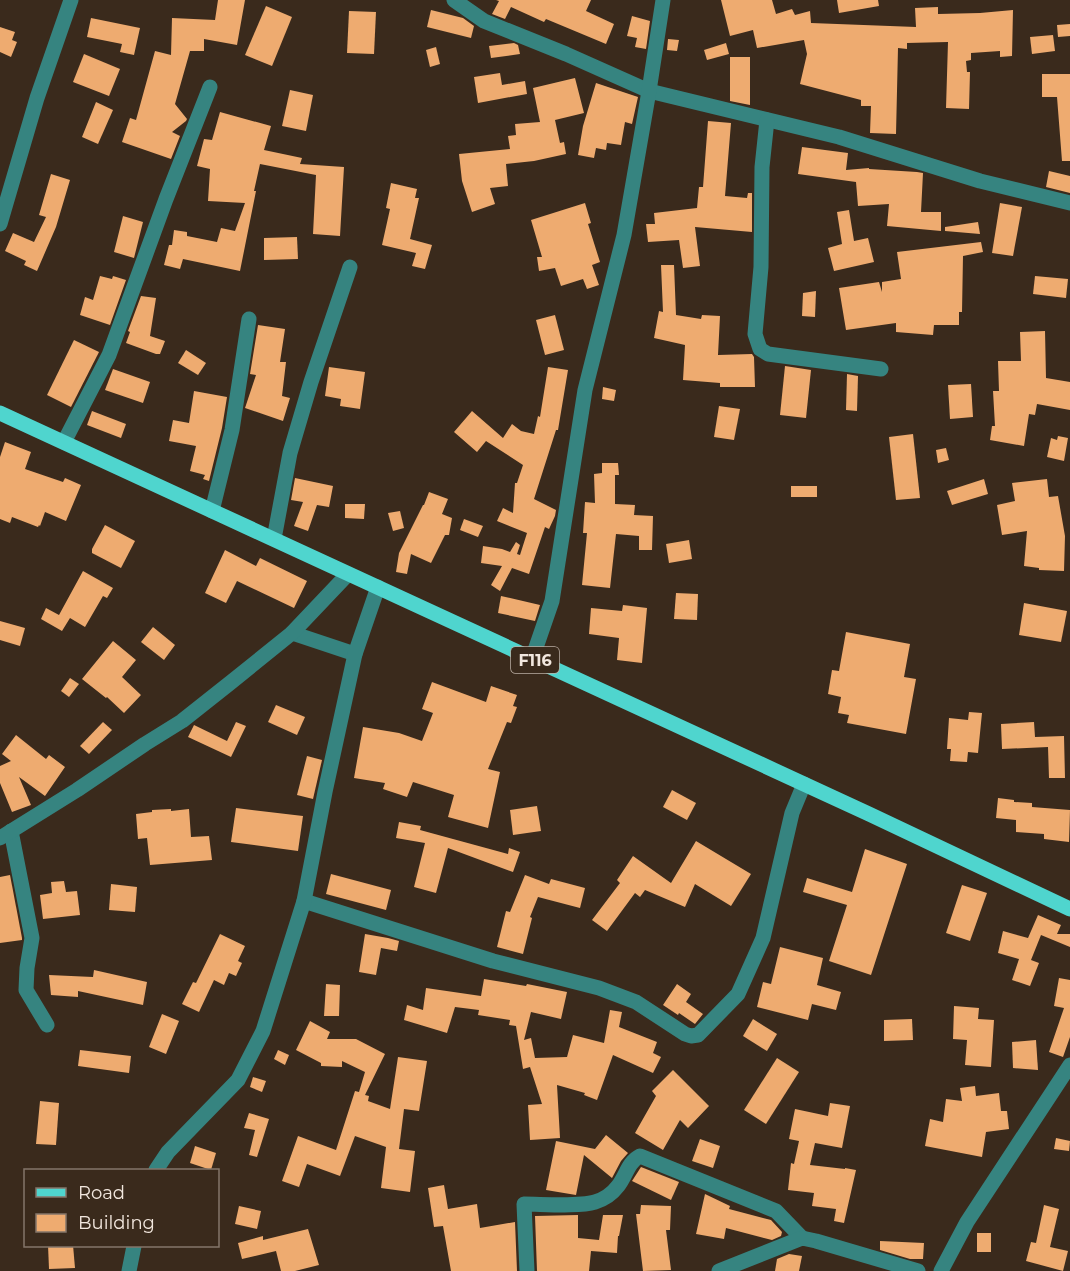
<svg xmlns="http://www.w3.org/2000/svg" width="1070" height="1271" font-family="Montserrat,sans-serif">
<rect width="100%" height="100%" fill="#3a2a1c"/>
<!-- building -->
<g fill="#eeab70">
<path d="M218 0H245L237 45 204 39V51H190L175 104 187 119 186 121 172 132 180 136 171 159 122 142 130 118 136 120 155 51 171 55 172 18 215 20Z"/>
<path d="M496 0H591L586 11 614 24 606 44 546 19 544 22 511 7 505 19 492 14 499 1Z"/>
<path d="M721 0H772L776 14 792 9 795 15 810 11 811 23 916 27 915 8 938 7V14L980 13 1013 10 1012 56 1000 57V51L971 53V60L966 61 967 72H970L969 109 946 108 948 42 907 43V49L898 48 896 134 870 133 871 106H861V100L800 84 807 54 804 40 757 48 753 30 730 36Z"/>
<path d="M837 0H878L879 6 839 13Z"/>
<path d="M266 6 292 17 272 66 245 55Z"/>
<path d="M431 10 463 18 474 26 471 38 427 27Z"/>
<path d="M349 11 376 12 374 54 347 53Z"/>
<path d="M632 16 650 21 646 49 635 47 637 38 627 36Z"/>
<path d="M91 18 140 28 134 55 120 52 122 44 87 37Z"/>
<path d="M1070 24V36L1058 37 1057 25Z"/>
<path d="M0 27 15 32 12 40 17 42 11 57 0 52Z"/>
<path d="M1053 35 1055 51 1032 54 1030 37Z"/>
<path d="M668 39 679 40 677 51 667 50Z"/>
<path d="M514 43 518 45 520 54 491 58 489 46Z"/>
<path d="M726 43 729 54 707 60 704 50Z"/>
<path d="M436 47 440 64 430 67 426 50Z"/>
<path d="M84 54 120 69 109 96 73 82Z"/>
<path d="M730 57H750V105L730 101Z"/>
<path d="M500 73 502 85 525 81 527 94 478 103 474 77Z"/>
<path d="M1042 74H1070V161H1062L1057 97H1042Z"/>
<path d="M575 78 584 113 555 120 560 143 564 142 566 154 534 161 506 164 508 186 490 188 495 204 472 212 462 181 459 154 510 149 508 136 516 135 515 124 540 122 533 88Z"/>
<path d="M596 83 638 97 632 124 625 122 621 145 607 143 606 150 596 148 594 158 578 155 583 126Z"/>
<path d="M290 90 313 95 306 131 282 126Z"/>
<path d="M96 102 113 110 98 144 82 137Z"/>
<path d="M220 112 271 126 264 150 302 158 300 164 344 167 340 236 313 234 316 175 260 164 254 191H256L240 271 183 259 180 269 164 265 169 245H172L174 230 187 232V236L217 242 221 228 235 231 245 203 208 201 210 169 197 166 204 139 212 140Z"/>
<path d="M708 121 731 123 725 196 747 198 748 193H752V232L695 227 700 266 683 268 679 240 648 242 646 224H655L654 213 697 208 699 187H703Z"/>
<path d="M802 147 848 153 846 170 869 168V169L917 172 923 173 921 212H941V231L887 226 889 204 858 206 856 182 798 174Z"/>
<path d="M1049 171 1070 176V193L1046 187Z"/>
<path d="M51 174 70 180 56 227 37 271 24 265 26 261 5 251 13 233 34 242 46 217 39 215Z"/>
<path d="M391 183 417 189 415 198H419L410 239 432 245 425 269 412 266 416 253 382 245 390 209 386 208Z"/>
<path d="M585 203 591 223 588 224 600 262 592 265 599 285 587 289 583 279 561 286 555 268 539 271 537 257H542L531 220Z"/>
<path d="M1000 203 1022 207 1013 256 992 253Z"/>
<path d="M849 210 854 241 868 238 874 262 834 271 828 248 842 244 837 212Z"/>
<path d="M123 216 143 222 134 258 114 252Z"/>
<path d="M978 222 980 234 945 231V227Z"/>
<path d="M297 237 298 259 264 260V238Z"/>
<path d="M981 242 983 252 963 256 962 312H959V325H934L933 335 896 332V323L846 330 839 288 879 282 882 292V282L901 279 897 252Z"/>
<path d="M661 265H674L676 315 701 319 702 315 720 316 718 355 752 354 754 357 755 387H720V383L683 380 685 345 654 338 659 311 663 312Z"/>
<path d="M100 276 112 279 113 276 126 280 110 325 80 315 85 297 93 300Z"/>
<path d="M1035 276 1068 279 1066 298 1033 294Z"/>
<path d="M816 291 815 317 802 316 803 293Z"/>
<path d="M141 296 156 298 150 336 165 341 160 354H156L126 343 130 332 128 331Z"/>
<path d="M555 315 564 350 545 355 536 320Z"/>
<path d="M258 325 285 329 280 362H286L282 396 290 398 283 421 245 408 256 375 250 374Z"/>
<path d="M1045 331 1046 378 1070 382V410L1037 404 1035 415 1029 414 1024 446 990 440 992 426H995L993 391H999L998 361H1021L1020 332Z"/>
<path d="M74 340 99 352 71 407 47 395Z"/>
<path d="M186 350 206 363 198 375 178 363Z"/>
<path d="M785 366 811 370 806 418 780 415Z"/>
<path d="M329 367 365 372 360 409 340 406 341 399 325 396Z"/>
<path d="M548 367 568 370 558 430H556L534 499 556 510 555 516 549 529 545 527 529 574 512 568 500 591 491 585 502 566 481 563 483 546 502 549 510 552 516 542 520 545 517 554 520 555 527 533 497 521 503 508 513 513 515 483H517L523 465 486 441 477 452 454 432 472 411 503 438 512 424 521 431 534 434 538 416 540 417Z"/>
<path d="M113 369 150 382 143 403 105 390Z"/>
<path d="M847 374 858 376 857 411 846 410Z"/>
<path d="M971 384 973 417 950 419 948 385Z"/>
<path d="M603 387 616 390 614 401 602 399Z"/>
<path d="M194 391 227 397 222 428 209 481 203 479 205 475 190 471 196 446 169 441 173 420 189 423Z"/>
<path d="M719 406 740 409 734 440 714 437Z"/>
<path d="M92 411 126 424 121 438 87 425Z"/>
<path d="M913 434 920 498 896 500 889 437Z"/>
<path d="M1058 436 1068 438 1064 461 1047 457 1051 438 1057 440Z"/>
<path d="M5 442 31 452 25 469 63 482 65 478 81 485 66 521 45 512 40 526 39 525 38 527 12 517 10 523 0 519V457Z"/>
<path d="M946 448 949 460 938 463 936 450Z"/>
<path d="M602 463H618L619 475H615V504L635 505 634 515 653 516 652 550H639V536L616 534 610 588 582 585 587 533H583L585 502 595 503 594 474 602 473Z"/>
<path d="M295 478 333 486 329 507 317 505 308 531 294 526 303 502 291 500Z"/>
<path d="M984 479 988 494 952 505 947 491Z"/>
<path d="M1047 479 1049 497 1058 496 1065 536 1064 571 1039 570V568L1024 566 1027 531 1002 535 997 505 1015 501 1012 483Z"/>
<rect x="791" y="486" width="26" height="11"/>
<path d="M429 492 448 499 442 514 452 518 449 535H445L431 563 411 554 407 574 396 572 399 553 423 505H424Z"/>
<path d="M345 504H365L364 519 345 518Z"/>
<path d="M400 511 404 528 393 531 388 513Z"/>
<path d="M464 519 483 526 478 537 460 530Z"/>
<path d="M105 525 135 541 121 568 92 553V549Z"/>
<path d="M689 540 692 559 669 563 666 544Z"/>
<path d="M225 550 256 566 260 558 307 581 294 608 237 581 226 603 205 593Z"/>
<path d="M83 571 113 588 107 598 103 596 85 627 70 618 62 631 41 619 46 608 59 615Z"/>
<path d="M676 593 698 594 697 620 674 619Z"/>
<path d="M501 596 540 605 535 621 498 613Z"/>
<path d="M1024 603 1067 611 1061 642 1019 635Z"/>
<path d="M623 605 647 608 642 663 617 660 619 638 589 634 591 608 622 611Z"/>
<path d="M0 621 25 628 20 646 0 640Z"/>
<path d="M153 627 175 645 164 660 141 642Z"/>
<path d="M846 632 910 644 904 677 916 679 906 734 847 723 849 715 838 713 841 697 828 694 832 670 839 671Z"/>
<path d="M113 641 136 660 122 677 141 695 124 713 107 697 106 698 82 679Z"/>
<path d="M70 678 79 684 69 697 61 691Z"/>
<path d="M432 682 486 702 491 686 517 695 513 706 517 707 511 723 507 722 488 769 500 772 488 828 448 817 454 795 413 782 407 797 383 789 385 783 354 778 363 727 399 733 422 741 433 713 422 709Z"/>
<path d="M276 705 305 717 297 735 268 722Z"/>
<path d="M969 712 982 713 978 753 968 752 967 762 950 761 951 749H947L949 718 968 720Z"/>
<path d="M103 722 112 730 89 754 80 746Z"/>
<path d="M236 722 246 726 231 757 188 737 194 725 227 741Z"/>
<path d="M1034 722 1035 737 1064 736 1065 778H1049L1048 747 1002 749 1001 724Z"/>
<path d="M16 735 46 759 49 755 65 767 45 796 19 777 31 805 12 812 0 783V766L11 761 2 754Z"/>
<path d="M307 756 322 760 313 799 297 795Z"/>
<path d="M672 790 696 803 687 820 663 807Z"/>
<path d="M998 798 1014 800V802L1032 803V807L1070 810 1069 842 1044 839V834L1016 832V820L996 818Z"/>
<path d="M537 806 541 831 513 835 510 810Z"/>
<path d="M236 808 303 816 298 851 231 842Z"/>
<path d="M171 809V811L189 809 191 837 209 836 212 860 150 865 147 838 138 839 136 814 152 812V810Z"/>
<path d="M399 822 421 826 420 830 508 854 509 848 520 852 513 872 448 848 436 893 414 887 425 843 396 838Z"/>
<path d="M696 841 751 874 731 906 695 884 685 907 645 890 640 897 635 893 607 931 592 920 620 883 617 880 633 856 671 883Z"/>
<path d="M865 849 907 864 871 975 829 961 847 905 803 892 807 878 852 892Z"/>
<path d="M331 874 391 890 386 910 326 894Z"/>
<path d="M10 875 22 938V940L0 943V877Z"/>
<path d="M525 875 549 884 551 879 585 888 580 908 538 897 530 917 532 918 523 954 497 947 506 911 510 912Z"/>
<path d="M64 881 66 892 77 891 80 915 43 919 40 895 52 893 51 882Z"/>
<path d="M111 884 137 887 135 912 109 910Z"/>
<path d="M962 885 987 893 970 941 946 933Z"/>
<path d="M1038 915 1061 925 1057 934H1070V947L1041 935 1031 960 1039 963 1030 986 1012 980 1019 959 998 953 1003 931 1028 938Z"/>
<path d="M220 934 245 946 238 961 242 963 236 976 229 973 224 985 214 980 199 1012 182 1004 193 982 196 983Z"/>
<path d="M365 934 388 938 399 941 397 951 381 948 376 975 359 972Z"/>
<path d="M780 947 823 958 817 985 841 992 836 1010 812 1004 808 1020 757 1007 763 982 771 984Z"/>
<path d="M94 970 147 982 143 1005 78 991V997L51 995 49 975 93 977Z"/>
<path d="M1059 978 1070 980V1037L1063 1057 1049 1052 1064 1008 1054 1006Z"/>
<path d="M484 979 526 986 527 984 567 992 561 1019 531 1012 524 1040 531 1038 535 1058 567 1057 573 1035 604 1043 610 1010 622 1012 619 1027 657 1042 653 1053 661 1057 653 1073 613 1055 597 1100 584 1095 585 1093 557 1085 560 1138 530 1140 528 1105 542 1104 530 1067 523 1069 516 1026 509 1025 510 1020 478 1015 479 1010 455 1007 447 1033 404 1020 407 1005 423 1010 426 988 481 996Z"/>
<path d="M326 984 340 985 339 1016H324Z"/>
<path d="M677 984 691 994 686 1002 703 1014 695 1024 679 1013 678 1015 663 1005Z"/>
<path d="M954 1006 979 1008 978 1019 994 1020 991 1067 965 1065 967 1040 953 1039Z"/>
<path d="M162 1014 179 1021 166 1054 149 1047Z"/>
<path d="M753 1019 777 1034 767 1051 743 1036Z"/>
<path d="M912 1019 913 1040 884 1041V1020Z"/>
<path d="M310 1021 330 1032 327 1039H356L385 1054 365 1095 369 1096 368 1101 390 1109 398 1057 427 1061 419 1111 404 1109 399 1149 415 1151 410 1192 381 1188 386 1147 355 1136 340 1176 307 1164 299 1187 282 1181 298 1136 336 1150 355 1091 359 1092 365 1072 342 1061V1067L321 1066V1063L296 1050Z"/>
<path d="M1036 1040 1038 1070 1013 1068 1012 1042Z"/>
<path d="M80 1050 131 1056 129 1073 78 1066Z"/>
<path d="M278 1050 289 1055 285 1065 274 1059Z"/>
<path d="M777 1058 799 1072 766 1124 744 1110Z"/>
<path d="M673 1070 709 1106 688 1128 680 1120 663 1150 635 1133 656 1096 652 1091Z"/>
<path d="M253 1077 266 1081 262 1092 250 1087Z"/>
<path d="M975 1086 976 1096 999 1093 1001 1111H1007L1009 1129 986 1132 982 1157 925 1146 930 1119 943 1122 946 1099 962 1101 960 1088Z"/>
<path d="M40 1101 59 1103 56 1145 36 1144Z"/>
<path d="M830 1103 850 1106 842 1148 815 1143 810 1165 845 1169V1168L856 1170 844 1223 834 1221 836 1209 812 1206 814 1193 788 1190 791 1163 794 1164 799 1141 789 1139 795 1109 828 1116Z"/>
<path d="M249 1113 269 1119 257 1157 249 1155 255 1130 244 1128Z"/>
<path d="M606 1135 628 1153 621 1161 612 1178 584 1155 576 1195 546 1190 556 1141 595 1149Z"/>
<path d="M1056 1138 1070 1141 1069 1151 1054 1149Z"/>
<path d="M700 1139 720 1146 713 1168 692 1161Z"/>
<path d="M195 1146 216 1153 211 1170 190 1163Z"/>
<path d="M641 1167 679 1182 671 1200 632 1181Z"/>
<path d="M444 1185 448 1209 477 1204 480 1228 515 1222 517 1271H451L443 1226 434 1227 428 1188Z"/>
<path d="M705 1194 730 1206 729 1209 771 1220 782 1232 781 1236 772 1240 726 1228 724 1239 696 1234Z"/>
<path d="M641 1205 671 1206 670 1230H666L671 1270 643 1271 636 1214H640Z"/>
<path d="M1044 1205 1059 1209 1050 1247 1068 1251 1063 1271 1026 1261 1031 1242 1036 1243Z"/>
<path d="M239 1206 261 1211 257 1229 235 1224Z"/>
<path d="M578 1215V1238L599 1240 603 1215H623L619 1236H618L617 1253 591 1251 589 1271H537L535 1216Z"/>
<path d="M308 1229 319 1265 295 1271H281L276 1251 242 1259 238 1243 263 1236V1240Z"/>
<rect x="977" y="1233" width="14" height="19"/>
<path d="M880 1241 924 1243 923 1259H910L880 1250Z"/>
<path d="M48 1245H73L75 1268 49 1269Z"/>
<path d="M789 1254 802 1256 799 1271H775L777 1259Z"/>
</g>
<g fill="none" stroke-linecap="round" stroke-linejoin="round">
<!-- minor -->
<g stroke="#368480" stroke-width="15">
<path d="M454 0 484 21 566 54 649 91 839 137 980 181 1070 203"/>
<path d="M767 120 762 167 761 267 755 334 760 349 768 354 881 369"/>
<path d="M0 224 37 98 71 0"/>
<path d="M64 442 109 355 166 199 210 87"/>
<path d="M212 511 232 430 249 319"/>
<path d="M274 539 290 453 311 382 350 267"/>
<path d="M292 633 355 654"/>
<path d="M532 659 552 601 585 390 624 235 649 91 663 0"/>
<path d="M11 831 32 938 27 968 26 990 47 1025"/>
<path d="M0 838 77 790 145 744 182 721 230 683 292 633 348 574"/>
<path d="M304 901 493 961 599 988 636 1002 685 1034 691 1036 698 1035 738 994 763 938 792 813 804 784"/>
<path d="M156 1170 168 1152 238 1080 263 1031 304 901 325 792 355 654 378 587"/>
<path d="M129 1271 134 1246"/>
<path d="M527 1271 524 1204C542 1204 579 1207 595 1202 605 1199 612 1194 618 1186 626 1176 628 1162 640 1156L776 1211 802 1238"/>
<path d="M719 1271 802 1238 816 1241 918 1271"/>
<path d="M941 1271 967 1222 1070 1065"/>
</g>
<!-- major -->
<path stroke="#4fd5ce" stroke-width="15" d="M0 413 869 814 1070 909"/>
</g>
<g text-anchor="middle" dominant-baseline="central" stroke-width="6" stroke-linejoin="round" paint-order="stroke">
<!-- shield labels -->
<rect fill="#3a2a1c" stroke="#bbaea4" stroke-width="1.5" x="511" y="647" width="48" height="26" rx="4.5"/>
<g font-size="16" font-weight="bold" fill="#f2e7de">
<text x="535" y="660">F116</text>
</g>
</g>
<!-- legend -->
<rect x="24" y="1169" width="195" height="78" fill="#3a2a1c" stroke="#84766a" stroke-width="1.5"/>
<rect x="36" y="1188" width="30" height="9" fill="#4fd5ce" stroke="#84766a" stroke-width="1.5"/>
<text x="78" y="1199" font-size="18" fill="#f2e7de">Road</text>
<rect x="36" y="1214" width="30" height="18" fill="#eeab70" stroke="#84766a" stroke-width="1.5"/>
<text x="78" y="1229" font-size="18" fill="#f2e7de">Building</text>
</svg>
